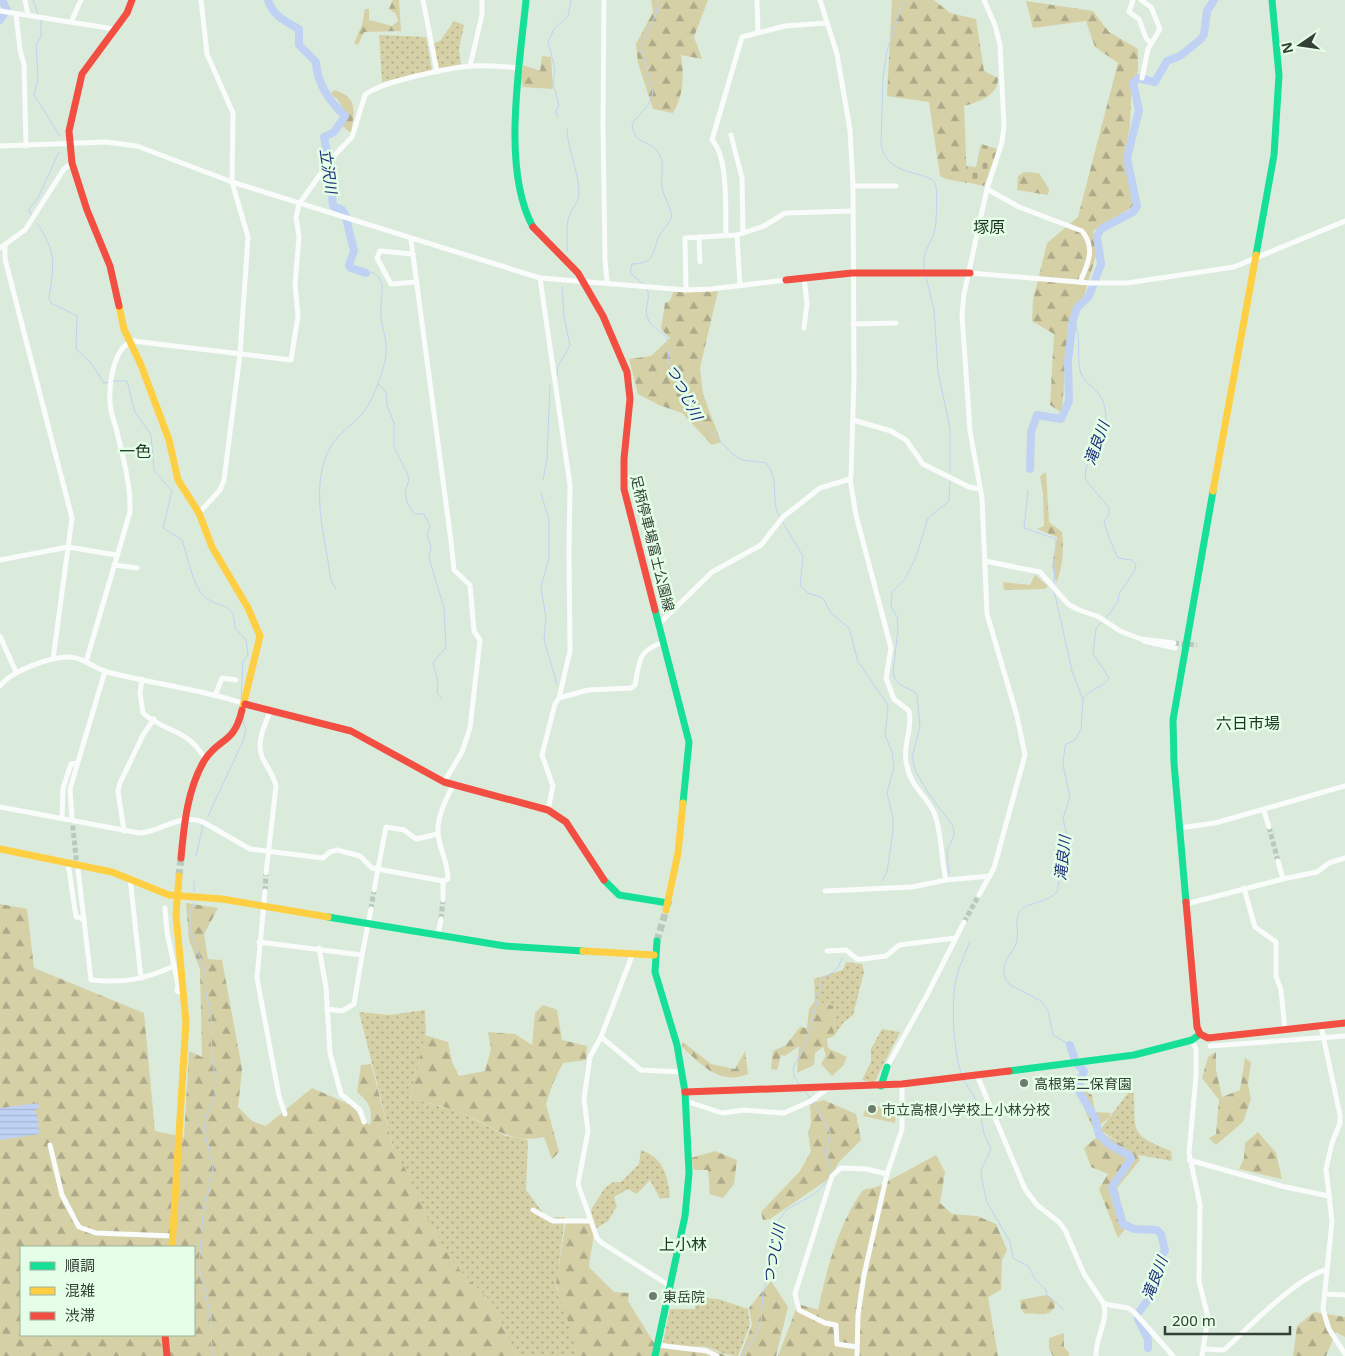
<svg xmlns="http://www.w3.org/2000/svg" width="1345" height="1356" font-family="'Noto Sans','Noto Sans JP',sans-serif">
<defs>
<pattern id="grass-dots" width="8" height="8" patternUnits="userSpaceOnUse" patternTransform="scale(1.25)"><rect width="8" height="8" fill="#d6d0a7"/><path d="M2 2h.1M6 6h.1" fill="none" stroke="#aeaa89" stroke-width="1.8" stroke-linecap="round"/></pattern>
<pattern id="forest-firs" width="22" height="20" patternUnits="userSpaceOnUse" patternTransform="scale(1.25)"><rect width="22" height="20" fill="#d6d0a7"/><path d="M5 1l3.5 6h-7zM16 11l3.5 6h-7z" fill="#aeaa89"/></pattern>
<pattern id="cemetery-stones" width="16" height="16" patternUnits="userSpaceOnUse" patternTransform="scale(1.25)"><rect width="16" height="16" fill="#d6d0a7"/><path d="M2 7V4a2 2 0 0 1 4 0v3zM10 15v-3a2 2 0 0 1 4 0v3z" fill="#aeaa89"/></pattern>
<pattern id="water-rules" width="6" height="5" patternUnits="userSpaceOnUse" patternTransform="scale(1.25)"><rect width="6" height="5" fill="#bfd2f4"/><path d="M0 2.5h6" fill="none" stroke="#a5b5d2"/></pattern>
</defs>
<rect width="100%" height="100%" fill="#daebdc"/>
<!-- grass -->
<g fill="url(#grass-dots)">
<path d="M454 21 464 25 459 49 461 64 438 70 431 44 440 41Z"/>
<path d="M379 35 426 37 432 70 382 82Z"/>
<path d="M846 962 862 964 864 972 853 1015 844 1022 834 1036 833 1006 815 1001 814 979 843 970Z"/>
<path d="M425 1010 426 1033 410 1098 460 1112 506 1136 528 1140 526 1190 547 1218 565 1217 556 1287 581 1338 582 1356H516L494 1305 453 1263 418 1204 393 1147 359 1012 389 1015Z"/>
<path d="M882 1029 900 1032 874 1083 862 1080 871 1062V1049Z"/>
<path d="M1128 1093H1134C1135 1134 1131 1135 1171 1151L1172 1161 1139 1155 1100 1130Z"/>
<path d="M641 1150C663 1157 668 1176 670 1197L660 1199 650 1180 637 1194 628 1189 614 1197 617 1206 608 1221 595 1229 591 1210 604 1189 613 1182H621L639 1164Z"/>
<path d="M695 1297 718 1299 748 1309 750 1325 738 1356C726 1356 718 1350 707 1347 692 1345 676 1350 663 1342L670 1309H695Z"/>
</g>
<!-- forest -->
<g fill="url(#forest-firs)" fill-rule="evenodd">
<path d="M393 0H399L401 31 364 32 358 45 354 43 362 25 365 9H369V20L392 26 398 21 396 14 389 9Z"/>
<path d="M651 0H708L694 37 702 59 681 55C684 76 684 94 673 113L653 109 638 63 636 44 653 12Z"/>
<path d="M892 0H934L950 13 976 19 984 71 998 78C998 96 978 102 964 106L967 183 946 179 940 176 929 102 887 96Z"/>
<path d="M1026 1 1093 11 1109 32 1138 49V70L1131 98 1130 126 1124 158 1134 206 1093 231 1096 255 1083 300 1068 324 1062 413 1050 405 1054 334 1032 321 1033 300 1047 243 1078 217 1118 63 1095 47 1086 21 1033 28Z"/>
<path d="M542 56 551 57 553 89 523 87 521 81 523 65 540 71Z"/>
<path d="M334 90C359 97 354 112 351 133L342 126 346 115 338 100 331 94Z"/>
<path d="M1024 172 1039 173 1049 189 1048 195 1017 190 1018 176Z"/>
<path d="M718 291 700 368 703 394 721 442 712 445 682 413 659 405 638 394 629 359 651 356 670 338 661 329 665 303 670 301 673 292Z"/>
<path d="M1046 472 1049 522 1062 532C1064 551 1063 566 1056 583L1052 566 1057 537 1037 529 1044 526 1043 494 1040 476Z"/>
<path d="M1035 575 1048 586 1045 589 1004 590 1003 582 1030 585Z"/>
<path d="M186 903 218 908 204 934 208 959 222 960 242 1069 238 1107 252 1121 266 1126 312 1088 353 1106 360 1117 370 1125C373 1109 369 1102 357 1092L361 1065 371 1064 393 1147 408 1174 431 1225 453 1263 494 1305 516 1356H0V904L27 909 34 968 144 1013 155 1131 184 1137 189 1051 202 1057 200 969 189 940ZM21 1247H194V1335H21Z"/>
<path d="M815 1001 833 1006 834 1036 827 1039 828 1048 847 1057 843 1066 832 1076 821 1064 826 1055 823 1047 815 1053 814 1065 797 1073 799 1046 785 1056 781 1055 777 1070 771 1069 773 1051 786 1045 800 1027 807 1028 809 1009Z"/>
<path d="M543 1005 557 1010 562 1040 587 1046 586 1060 563 1063 553 1083 546 1104 559 1152 552 1159 544 1137C508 1145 490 1124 459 1112 444 1106 426 1103 410 1098L425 1035 448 1042 452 1062 459 1076 485 1071 491 1049 488 1032 515 1034 532 1045 535 1013Z"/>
<path d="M683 1042 711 1064 735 1069 745 1051 748 1074C720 1086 702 1065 682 1047Z"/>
<path d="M1216 1052V1070L1222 1097 1240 1090 1245 1058 1251 1062 1248 1084 1251 1099 1243 1122 1216 1145 1209 1138 1216 1134 1219 1100 1202 1078 1208 1057Z"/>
<path d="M1083 1086 1088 1093 1092 1095 1095 1112 1111 1113 1109 1118 1094 1129C1088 1119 1078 1095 1083 1086Z"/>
<path d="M824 1100 856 1114 861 1140 839 1162 830 1178 770 1219 763 1220 761 1212 800 1171 811 1151 808 1133 811 1124 810 1104Z"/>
<path d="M1258 1132 1276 1153 1282 1179 1239 1169 1244 1158 1245 1143Z"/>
<path d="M1102 1133 1138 1153 1140 1160 1117 1188 1127 1227 1118 1238 1099 1189 1108 1174 1091 1167 1084 1148Z"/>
<path d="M715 1151 737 1160 734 1184 723 1198 710 1194 708 1170H694L691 1158Z"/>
<path d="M936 1155 945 1172 940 1203 952 1214 977 1216 996 1224 1007 1250 1002 1260 1001 1290 988 1297 998 1356H778L798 1304 818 1310C827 1268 838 1225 863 1190L877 1187Z"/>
<path d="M566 1221H591C597 1236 590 1251 589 1267L614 1292 629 1293 628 1301 654 1343 684 1348H708L727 1356H579L556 1284Z"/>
<path d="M771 1281 788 1307 776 1356H740L752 1325 749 1308Z"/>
<path d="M1047 1295 1054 1300 1055 1307C1047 1319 1037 1312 1025 1314L1021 1309 1020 1300Z"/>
<path d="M1314 1312 1345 1317V1337L1336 1332 1326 1356H1293L1297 1326Z"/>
<path d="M1064 1333V1347L1069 1353V1356H1053L1049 1349V1338Z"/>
</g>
<!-- cemetery -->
<path fill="url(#cemetery-stones)" d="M981 144 998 149 984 186 966 182V166L976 167Z"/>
<!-- garden -->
<path fill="#d6d0a7" d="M867 1106 897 1108 895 1123 863 1116Z"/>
<!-- water -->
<path fill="url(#water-rules)" d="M38 1103 39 1108 34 1111 38 1116 39 1134 0 1140V1108Z"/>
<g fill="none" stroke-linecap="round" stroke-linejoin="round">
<!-- stream -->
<g stroke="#bfd2f4" stroke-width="1">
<path d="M33 0 38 14"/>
<path d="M904 0 887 50 883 78 881 145C889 181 932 168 936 186 937 195 937 224 934 233 929 248 922 251 924 269"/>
<path d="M41 20V37L36 45 38 79 34 95 60 136"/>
<path d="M558 118 556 111 559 105 553 83 555 69 548 42 554 29 568 16 571 0"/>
<path d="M31 215 29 209 38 198 59 152"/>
<path d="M37 223C57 254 54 263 49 298L51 303 77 316 76 349 91 363 104 383 109 382"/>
<path d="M567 251C568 241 566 230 568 220 570 209 580 203 579 191 578 169 568 151 567 129"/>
<path d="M926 277 934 310 938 372 950 428V472"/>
<path d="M643 284 630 273 632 264C659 263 651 249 661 233 665 227 670 223 672 216 670 205 664 198 662 187 660 176 666 162 658 152 647 138 634 146 632 123L648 105 653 93 641 46 656 14 658 0"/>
<path d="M647 289C652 299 642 310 649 321 652 327 662 332 667 337L669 365 699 421 735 456 743 460 766 463C781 479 769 501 780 517"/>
<path d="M1073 320C1083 337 1076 352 1080 370 1084 389 1106 385 1106 421L1086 468 1085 479 1109 508V515L1104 521C1104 526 1115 552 1118 558L1132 560 1136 564 1135 570 1119 594 1118 602 1105 619"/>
<path d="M557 376 558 366 570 345 564 317 562 286"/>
<path d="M113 381H127L135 412 151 435 154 470 172 491 163 528 182 540C188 556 192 587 206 598 223 610 234 601 235 628L246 640 248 655 243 661 241 700"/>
<path d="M377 383 386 392 387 405 394 423V447L407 473 409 480 405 492 407 502 414 514H424L430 526 427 535 431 546 429 558 444 608 446 647 433 663 438 682 437 693 441 698"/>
<path d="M543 480 547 459 550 385"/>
<path d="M1028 490 1024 528 1056 539 1054 584"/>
<path d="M541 493 549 520V558L541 587 546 618 544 640 557 684"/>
<path d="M782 521 803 556 800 586 808 593 823 598 831 613 849 628 858 662 886 702 888 709 885 735 892 752 894 767 887 793 893 818V831L887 872 882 881"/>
<path d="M336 589C329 579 330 573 328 561 322 525 311 481 331 446 339 433 352 425 362 414 372 402 378 384 383 369 392 339 379 331 381 306 381 291 387 283 373 272L366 273"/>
<path d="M1054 590 1072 671 1083 700 1081 729 1075 740 1065 745 1063 765 1070 797 1063 818 1067 837 1057 892C1045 904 1030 902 1022 909 1013 917 1019 930 1017 939 1016 950 1006 956 1004 967 1003 974 1005 980 1010 985L1041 1001 1048 1011 1053 1035 1070 1045"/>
<path d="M1083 699C1090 688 1102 689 1109 678L1093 654 1096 628 1102 622"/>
<path d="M208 816 243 741 246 730 243 721"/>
<path d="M196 856 203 825"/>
<path d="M949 874 947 851 954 836 953 826 929 794 916 772 912 758 920 726 917 695 915 692C904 686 896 686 893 672L898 629 897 617 891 606 892 592 905 579 916 557 928 518 949 501 950 482"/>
<path d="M194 881V891"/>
<path d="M194 902 190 912V930L205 971 206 995 211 1014 212 1061 216 1079 215 1095 206 1117 204 1128 213 1169 203 1215 199 1266 211 1317 212 1356"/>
<path d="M961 1073C953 1047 950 998 958 972 961 962 966 953 969 943"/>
<path d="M963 1079 978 1103 984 1134 991 1149 981 1170 982 1181 987 1202 1010 1242 1013 1258 1028 1266 1036 1280 1046 1290 1047 1295 1064 1310"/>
<path d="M799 1084 794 1076 793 1068 808 1039 822 980 838 968 842 958"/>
<path d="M805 1091 810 1098"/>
<path d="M813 1101 830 1132 826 1153 832 1169 830 1175"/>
<path d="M742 1356 755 1337 761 1323 763 1293 770 1268 777 1223 786 1210 813 1195 828 1181"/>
</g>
<!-- river -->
<g stroke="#bfd2f4" stroke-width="8">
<path d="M268 0C273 16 285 21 299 29V45L316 62C317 83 330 102 345 116L334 132 324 137C326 151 331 163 333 177 334 187 331 196 333 206L342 210 345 214 354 251 349 265 351 268 366 273"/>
<path d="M0 20 7 10 2 0"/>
<path d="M1030 469 1031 432 1037 415 1061 419 1069 401 1068 361 1073 320 1077 308 1089 296 1101 264 1097 236 1101 229 1133 212 1137 206 1127 158 1139 110 1133 83 1138 78 1155 82 1167 61 1180 56 1201 39 1204 34 1207 11 1214 0"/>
<path d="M1070 1045 1074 1057"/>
<path d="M1078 1065 1084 1071 1080 1082V1093L1095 1118 1099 1135 1110 1145 1130 1156 1131 1159 1112 1187 1123 1224 1134 1229 1157 1230 1161 1234 1165 1250 1154 1271 1150 1297 1139 1312"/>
<path d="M1138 1319 1148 1339V1348"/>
</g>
<!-- street-tunnel -->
<g stroke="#b9c9bb" stroke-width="5" stroke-dasharray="5 2.5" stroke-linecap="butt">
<path d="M1174 643 1197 645"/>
<path d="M72 818 77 867"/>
<path d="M1269 827 1278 861"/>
<path d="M265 891 266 873"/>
<path d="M371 909 374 890"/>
<path d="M441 919 443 900"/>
<path d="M964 922 979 895"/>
</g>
<!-- secondary-tunnel -->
<g stroke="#b9c9bb" stroke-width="7" stroke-dasharray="7 3.5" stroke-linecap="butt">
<path d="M179 876 181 858"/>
<path d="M657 941 666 910"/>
</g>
<!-- street -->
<g stroke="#f9fcfa" stroke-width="5">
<path d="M25 0 28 15"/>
<path d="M423 0 437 72"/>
<path d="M604 0 603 124 605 260 607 282"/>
<path d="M757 0 758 32"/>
<path d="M1133 0 1129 12 1139 19 1146 38 1150 42"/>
<path d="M1141 0 1151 7 1160 29 1148 49 1142 78"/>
<path d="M0 11 114 29"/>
<path d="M16 14 20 50 24 64 26 146"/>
<path d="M71 22 81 0"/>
<path d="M470 66 482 15V0"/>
<path d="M731 135 742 178 743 233"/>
<path d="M0 146 106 142 137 146 232 182 540 278 686 290 711 289 786 280"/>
<path d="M853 186H896"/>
<path d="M987 189 1019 207 1082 231C1096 248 1088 264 1080 282"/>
<path d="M726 235C725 211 729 158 712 140L742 37 785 26 826 23"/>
<path d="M737 235 740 286"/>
<path d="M699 237 700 262"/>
<path d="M411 240 451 541 454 570 470 585 474 631 480 640 470 728 462 752 444 782"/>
<path d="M5 245V259L72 518 53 659"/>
<path d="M0 248 25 230 64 169 72 163"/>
<path d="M413 254 380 251 377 258 391 284 417 282"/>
<path d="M970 273 1090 283H1127L1234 267 1345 221"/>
<path d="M540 278 570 485 569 551 570 651 559 698"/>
<path d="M804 278 807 303 804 328"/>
<path d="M686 290 685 238 737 235 764 226 785 213 852 211"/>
<path d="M853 324 896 323"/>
<path d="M853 420 891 431 906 440 923 464 969 487 980 489"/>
<path d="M850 479 856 515 891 648 886 678 894 699 909 711C913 729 903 743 906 761 910 789 927 794 935 815 942 835 941 859 946 880"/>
<path d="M199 513 220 490 224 480 240 354 248 237 232 182 233 113 207 54 201 0"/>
<path d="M0 560 68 547 116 555"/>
<path d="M985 561 1040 572 1068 604 1077 609 1099 617 1120 631 1141 639 1174 643"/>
<path d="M114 565 137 568"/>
<path d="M659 624 712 572 761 545 783 517 801 503 820 488 850 479 851 476 854 378 853 186 850 130 837 54 820 0"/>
<path d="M0 636 16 672"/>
<path d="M1144 641 1175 648"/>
<path d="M86 662 130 512C131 486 123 457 117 432 115 422 110 413 110 402 109 385 113 347 133 341L291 360 298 316 295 284 299 237 296 217 299 204 332 158 352 137 365 95C379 82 452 67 473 66 489 65 504 67 520 68"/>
<path d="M142 679 140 693 143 713C165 733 187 727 206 760"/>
<path d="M0 686C11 671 50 657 68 657 83 657 94 668 107 672 153 684 201 689 245 704"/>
<path d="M215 696 222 678 236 680"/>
<path d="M0 807 139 833C162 832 178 813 203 822L250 849 323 858 330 852 337 850 360 856 372 868 443 881"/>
<path d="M548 810 553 786 542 755 555 704 559 698 588 690 631 688 635 685C640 660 637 651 664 642"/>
<path d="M1264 811 1269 827"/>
<path d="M62 818 63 788 71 764 77 763"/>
<path d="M72 818 70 789 105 671"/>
<path d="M1179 828 1215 823 1345 786"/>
<path d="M124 831 118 791 120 783 143 735 154 719"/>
<path d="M68 863 76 917 84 919"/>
<path d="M78 870 91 980C124 983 143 980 174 966"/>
<path d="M266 873 276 786C273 774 267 767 262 757 256 742 265 724 271 710"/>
<path d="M130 878 141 978"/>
<path d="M1283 879 1317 872 1329 863 1345 858"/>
<path d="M1244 888 1255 927 1276 942V976L1281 990 1285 1030"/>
<path d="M374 890 386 827 404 830 416 839 438 834"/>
<path d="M265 891 257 978 279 1096 285 1114"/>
<path d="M825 891 912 887 946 880 990 876"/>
<path d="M979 895 994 868 1025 755 1017 716 987 614 982 498 970 431 962 315 964 294 987 189 1002 142 1004 126 1000 45 995 25 984 0"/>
<path d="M443 900V881L448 879C448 861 439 849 438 833 437 816 446 800 453 785"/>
<path d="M1186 904 1283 879 1278 861"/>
<path d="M165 908 167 932 178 985 177 991 184 994"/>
<path d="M438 935 441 919"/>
<path d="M259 942 362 955 371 909"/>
<path d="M319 948 326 987 330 1053 341 1094 360 1110 364 1122"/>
<path d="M827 951 846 950 857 959H863L886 956 899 945 955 938"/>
<path d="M633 953 601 1037 590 1057 584 1099 588 1131 578 1184 597 1238 602 1243 670 1286"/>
<path d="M327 1009 342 1011 354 1004 362 955"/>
<path d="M1321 1026 1340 1115V1123L1332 1143 1326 1169 1332 1221 1323 1310 1329 1329 1345 1354"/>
<path d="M601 1037 641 1070 682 1072"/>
<path d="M1192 1040 1196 1049V1076L1189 1153 1200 1205 1199 1281 1208 1317 1202 1356"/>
<path d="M1210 1046 1345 1036"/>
<path d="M887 1067 927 995 964 922"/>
<path d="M977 1075 1025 1189 1037 1205 1059 1222 1065 1230 1084 1274 1104 1304 1128 1308 1134 1312 1173 1356"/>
<path d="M686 1101 722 1113 743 1110 784 1113 811 1101 828 1088"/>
<path d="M50 1145 62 1195 79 1227 96 1233 173 1236"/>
<path d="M1189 1160 1281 1186 1329 1196"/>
<path d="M533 1210 553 1221H591"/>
<path d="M1324 1294 1345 1295"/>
<path d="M657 1345 707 1351 717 1356"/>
<path d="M857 1347 837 1344 836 1325 825 1323 799 1310 795 1294 832 1176 841 1168 866 1169 887 1174"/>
<path d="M1203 1349 1224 1350C1247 1329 1298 1276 1326 1270"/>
<path d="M857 1356 858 1315 864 1275 887 1174 902 1129V1084"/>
<path d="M1096 1356C1095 1337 1108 1324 1104 1304"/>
</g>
<!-- fast -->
<g stroke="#16e098" stroke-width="7">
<path d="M526 0C520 64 501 169 533 227"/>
<path d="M1256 255 1274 155 1279 75 1272 0"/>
<path d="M655 610 689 742 683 803"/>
<path d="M604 880 619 895 668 903"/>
<path d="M1186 902 1174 763 1173 720 1213 491"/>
<path d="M328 917 505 946 583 951"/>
<path d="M1009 1071 1134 1055 1192 1040 1200 1034"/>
<path d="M881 1086 887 1067"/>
<path d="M655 1356 685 1216 689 1173 685 1092 677 1045 655 972 657 941"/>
</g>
<!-- slow -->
<g stroke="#ffcf43" stroke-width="7">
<path d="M119 306 124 329 141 365 169 440 178 480 199 513 212 547 248 608 260 636 242 710"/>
<path d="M1213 491 1256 255"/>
<path d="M0 849 112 872 169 895 222 899 328 917"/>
<path d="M666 910 678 853 683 803"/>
<path d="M583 951 654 955"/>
<path d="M172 1247 186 1022 176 915 179 876"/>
</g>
<!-- jam -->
<g stroke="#f24e42" stroke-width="7">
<path d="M533 227 578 273 603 316 627 372 630 399 624 459V489L655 610"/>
<path d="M786 280 852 273H970"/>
<path d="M119 306 110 266 87 210 72 163 69 131 82 74 127 13 132 0"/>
<path d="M245 704 351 731 444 782 548 810 566 822 604 880"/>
<path d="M181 858C184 826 187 790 204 761 219 737 234 745 242 710"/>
<path d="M1186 902 1197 1027 1200 1034 1208 1038 1345 1023"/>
<path d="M685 1092 902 1084 1009 1071"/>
<path d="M165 1335 167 1356"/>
</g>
</g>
<!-- markers -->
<g fill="#6d7c6f" stroke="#e4fee7" stroke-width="2">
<circle cx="1024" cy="1083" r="5"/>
<circle cx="872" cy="1109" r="5"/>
<circle cx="653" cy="1296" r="5"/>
</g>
<g text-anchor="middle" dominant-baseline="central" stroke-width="5" stroke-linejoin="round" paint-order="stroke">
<!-- street labels -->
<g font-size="14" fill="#334035" stroke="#e4fee7">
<text transform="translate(653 543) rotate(76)">足柄停車場富士公園線</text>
</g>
<!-- poi labels -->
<g font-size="14" fill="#334035" stroke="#e4fee7" text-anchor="start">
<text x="1034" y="1083">高根第二保育園</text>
<text x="882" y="1109">市立高根小学校上小林分校</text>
<text x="663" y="1296">東岳院</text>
</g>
<!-- water labels -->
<g font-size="15" font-style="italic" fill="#1c2d79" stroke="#e4fee7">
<text transform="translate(329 171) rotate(82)">立沢川</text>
<text transform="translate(685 392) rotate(63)">つつじ川</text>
<text transform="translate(1096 443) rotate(-70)">滝良川</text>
<text transform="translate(1062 858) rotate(-84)">滝良川</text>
<text transform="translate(773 1254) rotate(-79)">つつじ川</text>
<text transform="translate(1154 1278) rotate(-69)">滝良川</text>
</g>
<!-- quarter labels -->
<g font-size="16" fill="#1c3721" stroke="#e4fee7">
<text x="989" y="227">塚原</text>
<text x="135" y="451">一色</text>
<text x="1248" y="723">六日市場</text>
<text x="683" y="1244">上小林</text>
</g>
</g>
<!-- legend -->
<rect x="20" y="1246" width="175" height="90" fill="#e4fee7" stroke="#9db2a0"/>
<rect x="30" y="1262" width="25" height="8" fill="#16e098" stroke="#9db2a0"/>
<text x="65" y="1271" font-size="15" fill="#334035">順調</text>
<rect x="30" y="1287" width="25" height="8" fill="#ffcf43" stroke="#9db2a0"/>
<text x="65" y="1296" font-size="15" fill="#334035">混雑</text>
<rect x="30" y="1312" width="25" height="8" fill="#f24e42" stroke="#9db2a0"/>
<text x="65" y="1321" font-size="15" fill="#334035">渋滞</text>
<!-- north arrow -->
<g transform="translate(1300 45) rotate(257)" stroke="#e4fee7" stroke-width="4" paint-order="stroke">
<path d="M0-4L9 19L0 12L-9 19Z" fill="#334035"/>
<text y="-8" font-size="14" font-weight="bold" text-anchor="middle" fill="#334035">N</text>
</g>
<!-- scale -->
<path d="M1165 1326v8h125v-8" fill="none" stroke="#334035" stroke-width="2.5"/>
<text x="1172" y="1326" font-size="15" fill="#334035" stroke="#e4fee7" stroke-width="4" paint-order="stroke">200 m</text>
</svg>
